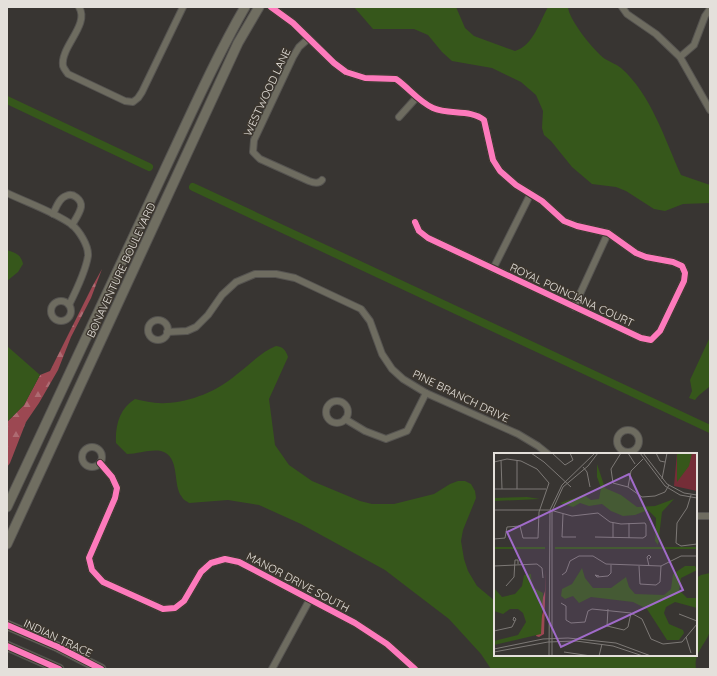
<svg xmlns="http://www.w3.org/2000/svg" width="717" height="676" font-family="Quicksand,sans-serif">
<defs>
<pattern id="forest-firs" width="22" height="20" patternUnits="userSpaceOnUse"><rect width="22" height="20" fill="#9c4852"/><path d="M5 1l3.5 6h-7zM16 11l3.5 6h-7z" fill="#ae6b72"/></pattern>
</defs>
<rect width="100%" height="100%" fill="#383532"/>
<!-- forest -->
<path fill="url(#forest-firs)" d="M102 269 91 298 71 337 58 370 39 403 26 422 10 463 7 467V422L24 405 40 375 50 371 92 287Z"/>
<!-- water -->
<g fill="#36571b">
<path d="M354 7H456L465 28 474 36 515 51C533 46 540 21 548 7H568C569 20 594 51 605 59 610 62 616 64 621 68 651 94 665 140 681 175L710 185V203L683 204 665 211 654 209 626 191 616 187 592 184 572 167 551 141 544 135 542 128 543 111 536 95 521 82 492 68 452 61 442 52 428 35 414 29H373Z"/>
<path d="M7 250C15 253 21 254 23 264L18 272 7 281Z"/>
<path d="M710 337V386C705 391 699 394 695 400L689 398 692 391 690 380Z"/>
<path d="M7 346 40 375 24 405 7 422Z"/>
<path d="M276 346C284 347 286 351 288 357L269 399 275 445 289 465 312 481 360 501 372 504H394L434 494 450 484 458 481H465L471 484 475 491 476 498 463 530 461 541 464 559 468 571 477 586 495 601V655H609L613 657 628 655H696V578L701 575 710 573C710 591 712 611 710 629 709 642 693 651 696 669H491L481 654 449 619 411 590 385 570 301 524 259 505 228 500 189 503C187 501 183 500 182 497 172 486 181 456 161 451 150 449 138 454 127 454L116 443C115 425 120 408 135 399 145 401 155 404 166 403 191 402 217 391 236 375 249 365 261 352 276 346Z"/>
</g>
<g fill="none" stroke-linecap="round" stroke-linejoin="round">
<!-- canal -->
<g stroke="#36571b" stroke-width="8">
<path d="M7 100 149 167"/>
<path d="M193 187 710 429"/>
</g>
<defs>
<g id="street">
<path d="M79 7C90 25 60 47 63 66 64 69 66 71 68 74L125 101 133 102 138 98 142 92 183 7"/>
<path d="M271 7 293 23 334 63 346 72 365 78 396 79C409 88 418 101 433 108 448 115 471 109 484 120L493 160 500 171 516 185 542 201 564 221 577 226 608 233 636 253 646 257 673 262 682 266 685 273 684 281 660 331 651 340 641 338 428 238 419 231 415 222"/>
<path d="M622 7 627 14 656 34 680 57 710 110"/>
<path d="M308 39 299 47 293 57 254 140 253 152 260 159 309 181C314 183 319 184 322 180"/>
<path d="M680 57 694 45 705 16 710 9"/>
<path d="M399 117 417 97"/>
<path d="M7 193C28 203 52 211 71 224 79 230 89 246 88 256 86 269 75 293 69 305"/>
<path d="M53 214C56 208 59 198 66 196 73 192 82 200 81 207 80 213 75 220 72 225"/>
<path d="M493 269 530 195"/>
<circle cx="61" cy="311" r="10"/>
<path d="M574 307 608 233"/>
<circle cx="158" cy="330" r="10"/>
<path d="M167 332 187 331 196 327 208 315 222 295 236 282 255 274H276L295 278 361 309 370 321 382 354 392 369 403 379 426 393 518 434 538 446 548 454"/>
<circle cx="337" cy="412" r="11"/>
<path d="M345 419 365 431 386 439 407 431 426 393"/>
<circle cx="628" cy="441" r="11"/>
<circle cx="92" cy="457" r="10"/>
<path d="M100 463 112 477 117 488 115 498 89 558 92 570 103 582 163 609 175 608 184 601 201 572 211 563 225 559 239 562 355 623 387 644 415 669"/>
<path d="M696 516H710"/>
<path d="M272 669 310 599"/>
</g>
<g id="secondary">
<path d="M7 507C61 394 112 280 166 167 191 114 215 59 245 7"/>
<path d="M7 544 238 43 259 7"/>
<path d="M7 625 58 647 101 669"/>
<path d="M7 646 59 669"/>
</g>
</defs>
<!-- street casing -->
<use href="#street" stroke="#565451" stroke-width="8"/>
<!-- secondary casing -->
<use href="#secondary" stroke="#565451" stroke-width="11"/>
<!-- street -->
<use href="#street" stroke="#6e6c60" stroke-width="6"/>
<!-- secondary -->
<use href="#secondary" stroke="#706e61" stroke-width="9"/>
<defs>
<g id="cycleway">
<path d="M271 7 293 23 334 63 346 72 365 78 396 79C409 88 418 101 433 108 448 115 471 109 484 120L493 160 500 171 516 185 542 201 564 221 577 226 608 233 636 253 646 257 673 262 682 266 685 273 684 281 660 331 651 340 641 338 428 238 419 231 415 222"/>
<path d="M100 463 112 477 117 488 115 498 89 558 92 570 103 582 163 609 175 608 184 601 201 572 211 563 225 559 239 562 355 623 387 644 415 669"/>
<path d="M7 625 58 647 101 669"/>
<path d="M7 646 59 669"/>
</g>
</defs>
<!-- cycleway casing -->
<use href="#cycleway" stroke="#3c362e" stroke-width="8"/>
<!-- cycleway -->
<use href="#cycleway" stroke="#fd7abc" stroke-width="6"/>
</g>
<g text-anchor="middle" dominant-baseline="central" stroke-width="3" stroke-linejoin="round" paint-order="stroke">
<!-- street labels -->
<g font-size="11" fill="#e4e0db" stroke="#3c362e">
<text transform="translate(267 92) rotate(-65)">WESTWOOD LANE</text>
<text transform="translate(121 270) rotate(-65)">BONAVENTURE BOULEVARD</text>
<text transform="translate(572 295) rotate(25)">ROYAL POINCIANA COURT</text>
<text transform="translate(461 396) rotate(26)">PINE BRANCH DRIVE</text>
<text transform="translate(298 582) rotate(28)">MANOR DRIVE SOUTH</text>
<text transform="translate(58 638) rotate(25)">INDIAN TRACE</text>
</g>
</g>
<!-- overview -->
<g transform="translate(494 453)">
<rect width="203" height="203" fill="#383532"/>
<path d="M183 0H203V38L180 33Z" fill="#752d37"/>
<path d="M52 116 50 181 45 184 42 183 49 159 47 151 51 138Z" fill="#9c4852"/>
<path d="M183 0H198L195 13 183 29ZM103 11 111 35 127 42 143 54 161 53 180 46 168 59 164 92 161 88 162 65 154 57 141 62 129 63 117 58 108 51 95 53 86 50 79 54 66 50 90 42 97 47 105 46 107 35 103 24ZM33 44 46 46 0 48V45ZM191 113H201L203 117 187 125 185 137 193 145H203V155L181 149 172 154 170 160 175 171 189 177 190 180 185 187H173L153 156 139 149 97 144 85 150 79 143 71 146 67 143 68 136 78 131 88 115 91 125 99 135H117L132 124 135 134 141 141 170 142 177 136 179 121ZM37 121 38 134 49 140 47 181 0 192V188L24 182 32 169 29 160 24 156H16L9 161 0 158V135L8 144 21 141 28 133 30 122Z" fill="#36571b"/>
<path fill="none" stroke="#36571b" stroke-width="2" d="M0 95H51M61 95H203"/>
<path fill="none" stroke="#7d7976" stroke-width="1" d="M37 0 50 9 77 34M58 0 71 12 79 7 76 0M127 0 117 16 119 30 134 34 148 44 161 43 171 39 175 32M134 0 141 11M146 0 171 33 186 42 203 45M149 0 173 31 190 40 203 42M162 0 166 8 171 9M7 7 8 36M23 7V36M0 9 13 6 27 8 43 16 55 30 45 59 44 85H29L26 73 13 74 11 85 0 86M89 14 93 19 96 34M168 26 173 0M134 34 137 18 149 6M0 36H52M197 42 193 55 183 70 182 90 187 93 203 91M0 57H56L78 63 104 60 116 69 127 71 151 70 152 72V83L149 85 101 84M69 61 68 84H82M135 70V85M119 85V70M155 106 157 104 155 102 153 104 155 113M0 113 43 111 48 115 49 125M145 113 146 131 162 132 166 129 167 113M68 122 72 119 76 108 85 103H99L112 111 167 113 187 103H203M105 123 101 122 103 124 114 123 117 120V112M12 133 20 124 21 107H24V111M67 150 72 153V167L77 170 91 169 94 158 98 156 137 160 148 166 157 186 169 191 188 189 203 171M114 156 113 173 130 177 134 174 137 160M185 161 203 168M0 178 18 174 22 166 20 164 19 167 21 168M192 184 197 200M0 196 49 186 74 185 122 190 157 203M0 199 54 189 82 188 119 193 149 203M70 199 97 203M55 203 56 57 68 32 101 0M58 203V58L69 34 94 13 104 0M105 203 108 191"/>
<path fill="#a06bc9" fill-opacity="0.15" stroke="#a06bc9" stroke-width="2" d="M135 21 189 137 67 194 13 79Z"/>
<rect width="203" height="203" fill="none" stroke="#e4e0db" stroke-width="2"/>
</g>
<!-- border -->
<rect width="717" height="676" fill="none" stroke="#e4e0db" stroke-width="16"/>
</svg>
